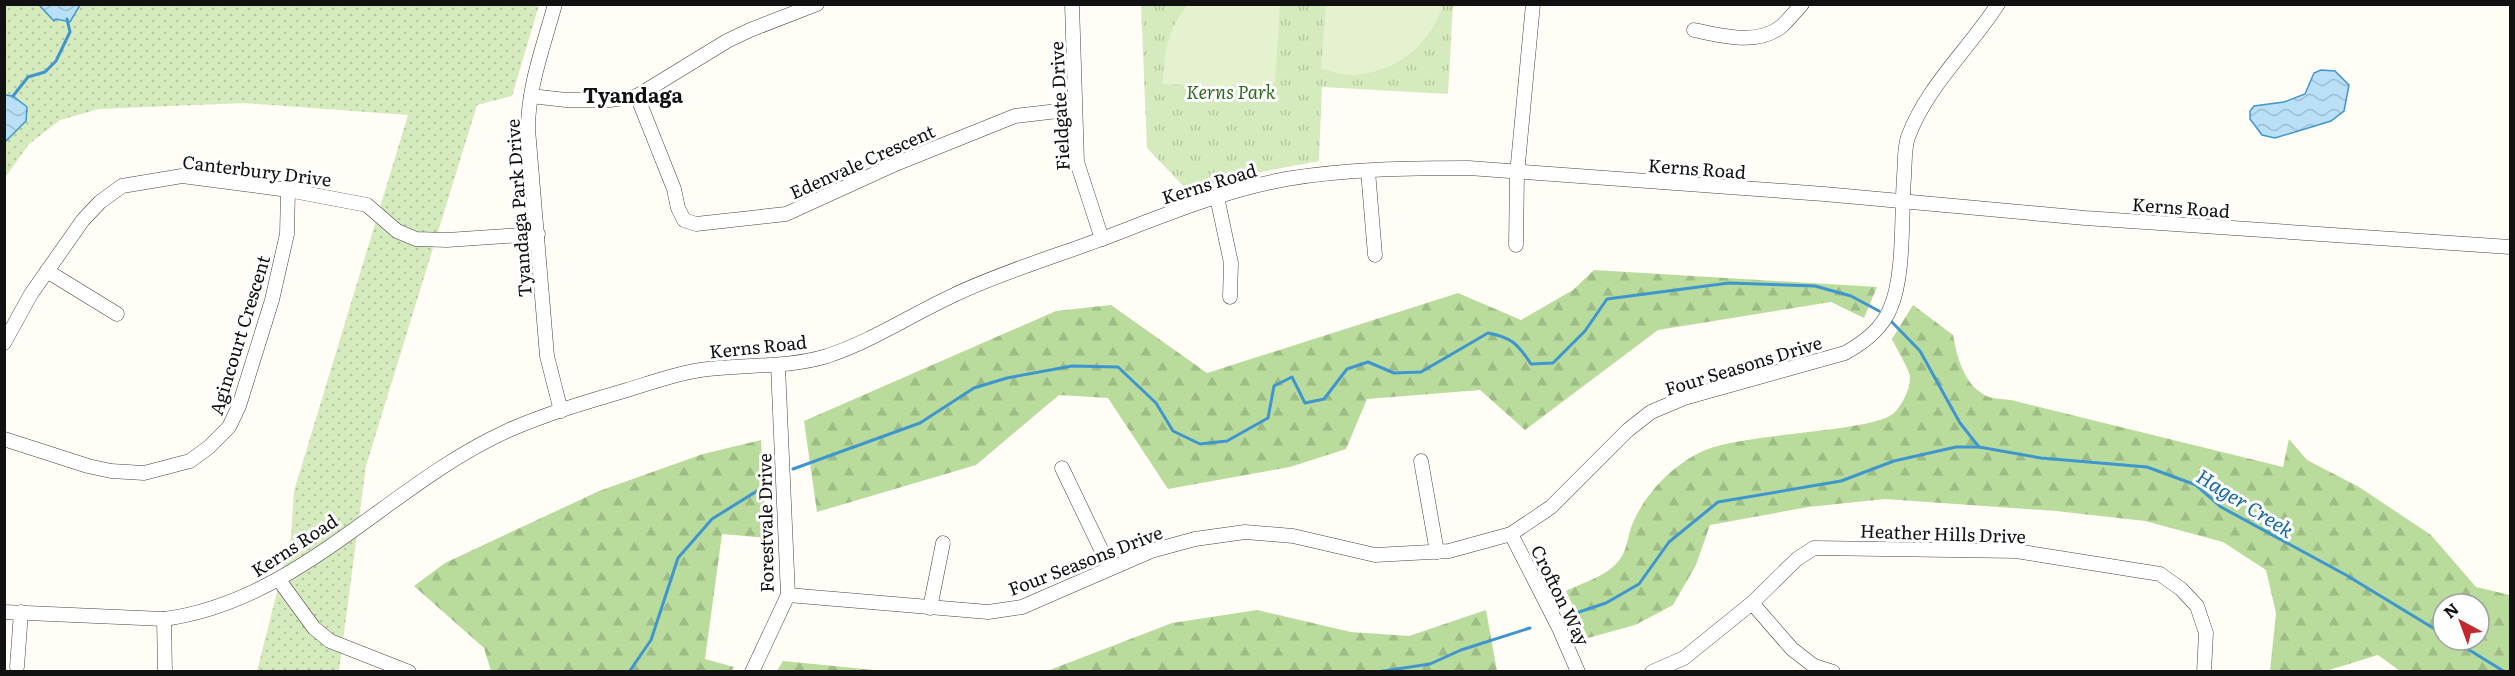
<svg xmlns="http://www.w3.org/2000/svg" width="2515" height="676" font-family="Literata,serif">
<defs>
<pattern id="grass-dots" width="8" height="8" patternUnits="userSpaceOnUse" patternTransform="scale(1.5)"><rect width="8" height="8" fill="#d5ebbd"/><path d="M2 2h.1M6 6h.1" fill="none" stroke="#b6c8a1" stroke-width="1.8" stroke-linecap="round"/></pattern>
<pattern id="forest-firs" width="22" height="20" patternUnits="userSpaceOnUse" patternTransform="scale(1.5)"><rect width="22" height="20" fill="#b9dc9c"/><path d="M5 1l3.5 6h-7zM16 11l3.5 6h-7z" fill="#9ebc85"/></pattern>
<pattern id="park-tufts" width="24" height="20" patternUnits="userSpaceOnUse" patternTransform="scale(1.5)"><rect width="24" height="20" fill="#d5ebbd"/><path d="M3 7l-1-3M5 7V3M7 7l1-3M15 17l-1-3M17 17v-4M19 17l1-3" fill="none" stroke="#b6c8a1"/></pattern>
<pattern id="water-waves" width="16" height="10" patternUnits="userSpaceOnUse" patternTransform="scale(1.5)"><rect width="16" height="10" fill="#b9e0f7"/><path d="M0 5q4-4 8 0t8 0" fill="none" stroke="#9ebfd3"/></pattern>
</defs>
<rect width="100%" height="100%" fill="#fffdf5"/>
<!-- grass -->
<path fill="url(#grass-dots)" d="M5 5H539L512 96 477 105 366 466 339 671H257L291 537 294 491 408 115 244 103 99 109 60 120 28 145 5 178Z"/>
<!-- forest -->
<g fill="url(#forest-firs)" fill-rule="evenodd">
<path d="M1594 270 1877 287 1864 318 1831 302 1658 330 1525 430 1480 390 1367 399 1346 449 1290 467 1168 489 1108 398 1059 395 976 465 817 512 804 421 1056 311 1111 305 1207 373 1458 293 1521 320 1573 290Z"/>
<path d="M1913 305 1953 335C1957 356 1963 382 1983 394 1989 399 2003 399 2011 400L2283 467 2289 439 2307 460 2359 487 2431 535 2476 587 2510 595V671H2400L2378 655 2326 671H2270L2276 613 2266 570 2223 542 2145 521 2056 511 1885 499 1808 507 1710 525 1696 565 1673 605 1635 625 1588 638 1566 591C1584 582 1608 576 1620 559 1627 550 1628 535 1632 525 1645 493 1673 465 1703 451 1742 433 1875 432 1894 413 1902 405 1911 388 1910 376 1908 367 1896 348 1892 339ZM2443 604H2479V640H2443Z"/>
<path d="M761 440 767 538 722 534 705 659 734 667 731 671H491L484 648 414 586 445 563 599 491 703 454Z"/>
<path d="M1257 610 1351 632 1409 636 1486 610 1497 671H1047L1172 623Z"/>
<path d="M783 661 884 671H777Z"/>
</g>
<!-- park -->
<path fill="url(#park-tufts)" d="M1141 5H1453L1448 94 1322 87 1319 161 1261 172 1188 191 1147 148Z"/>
<!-- pitch -->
<g fill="#e6f2cf">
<path d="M1187 5H1280L1275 82 1269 88 1163 84C1164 51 1167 32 1187 5Z"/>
<path d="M1326 5V4L1443 5C1429 46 1397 72 1353 75 1343 75 1331 71 1321 69Z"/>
</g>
<!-- water -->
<g fill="url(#water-waves)" stroke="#3f96cf" stroke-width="1.5">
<path d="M39 5H80L70 22 56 19 54 21Z"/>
<path d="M2321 70 2335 71 2349 85 2344 111 2331 121 2275 138 2262 135 2250 119V111L2254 106 2284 102 2305 94 2314 73Z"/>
<path d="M5 95 13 96 27 107 26 121 5 142Z"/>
</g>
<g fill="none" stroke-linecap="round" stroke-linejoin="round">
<!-- stream -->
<g stroke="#3f96cf" stroke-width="3">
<path d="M13 96 28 77 45 72 56 61 70 32 67 19"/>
<path d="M1889 319 1920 351 1960 423 1979 447"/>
<path d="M793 469 920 423 974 388 1007 378 1072 366 1118 367 1156 403 1173 431 1200 444 1227 441 1268 418 1274 386 1292 377 1305 403 1324 399 1347 369 1368 362 1394 373 1421 372 1488 333C1511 337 1518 344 1531 364L1553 363 1585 331 1607 299 1729 283 1815 286 1851 296 1879 311"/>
<path d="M1567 616 1606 603 1639 584 1669 542 1718 502 1841 481 1894 461 1956 447H1979L2041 458 2147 467 2196 485 2221 507 2346 575 2443 634"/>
<path d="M2453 640 2505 672"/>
<path d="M629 672 651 640 678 558 712 519 765 486"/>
<path d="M1377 672 1430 664 1461 650 1530 628"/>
</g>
<defs>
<g id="minor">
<path d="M555 4C544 45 528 86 528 129L547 356 561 411"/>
<path d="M1072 4 1077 162 1102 239"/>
<path d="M1694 30C1722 36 1758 46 1782 26 1789 19 1796 11 1802 4"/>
<path d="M531 96 566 100H610L637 96 727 41 750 30 817 4"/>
<path d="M637 96 674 189 678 208 684 220 696 224 786 214 898 163 1015 116 1075 109"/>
<path d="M1368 171 1375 255"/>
<path d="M1217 197 1231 263 1230 297"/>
<path d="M1516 245 1517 174 1533 4"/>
<path d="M47 271 117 314"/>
<path d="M4 343 31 294 83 220 100 202 122 186 182 176 288 190 367 205 397 231 416 239 447 240 538 234"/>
<path d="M4 439 88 466 111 471 144 473 190 461 209 447 229 427 239 406 272 300 287 234 288 190"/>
<path d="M1421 461 1437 552"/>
<path d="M1062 468 1110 568"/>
<path d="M1511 534 1559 628 1578 672"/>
<path d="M279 580 314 628 330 641 409 672"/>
<path d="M788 595 988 612 1022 607 1151 551 1195 539 1245 532 1293 536 1375 555 1449 551 1511 534 1551 507 1628 430 1651 412 1684 398 1845 353C1863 343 1882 329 1890 309 1905 276 1901 215 1904 177 1905 165 1904 149 1908 137 1927 86 1969 49 1998 4"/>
<path d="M1752 603 1792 649 1814 666 1833 672"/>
<path d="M930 608 943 543"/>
<path d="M4 612 164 619C299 601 388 485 507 431 545 414 586 402 627 390 653 382 681 372 708 369 748 364 788 368 827 356 872 341 911 315 954 295 1000 273 1050 258 1099 240 1160 217 1221 191 1286 179 1346 169 1408 168 1469 168L1824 194 2085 218 2510 247"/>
<path d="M164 619 165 672"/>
<path d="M17 667 21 612"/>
<path d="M752 672 788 595 778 366"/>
<path d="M1652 672 1684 658 1752 603 1797 559 1814 548 2016 551 2160 574 2181 589 2197 606 2206 633 2204 672"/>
</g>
</defs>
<!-- minor casing -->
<use href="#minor" stroke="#444" stroke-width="15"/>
<!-- minor -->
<use href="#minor" stroke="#fff" stroke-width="14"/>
</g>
<g text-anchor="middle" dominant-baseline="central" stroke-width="6" stroke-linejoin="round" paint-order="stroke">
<!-- park labels -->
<g font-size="18" font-style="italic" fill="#2f6b1f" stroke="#fff">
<text x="1231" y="91">Kerns Park</text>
</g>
<!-- street labels -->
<g font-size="18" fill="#111" stroke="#fff">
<text transform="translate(1059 106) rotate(-93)">Fieldgate Drive</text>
<text transform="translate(862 161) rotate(-24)">Edenvale Crescent</text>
<text transform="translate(1697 168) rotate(4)">Kerns Road</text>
<text transform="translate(257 170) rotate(7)">Canterbury Drive</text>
<text transform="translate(1209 183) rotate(-17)">Kerns Road</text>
<text transform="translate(2181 207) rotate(4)">Kerns Road</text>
<text transform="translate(518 208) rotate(-94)">Tyandaga Park Drive</text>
<text transform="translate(239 335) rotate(-73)">Agincourt Crescent</text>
<text transform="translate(758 346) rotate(-6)">Kerns Road</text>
<text transform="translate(1743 365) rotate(-17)">Four Seasons Drive</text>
<text transform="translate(765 523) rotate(-91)">Forestvale Drive</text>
<text transform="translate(1943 533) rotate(2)">Heather Hills Drive</text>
<text transform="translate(294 545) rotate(-33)">Kerns Road</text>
<text transform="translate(1085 560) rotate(-21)">Four Seasons Drive</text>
<text transform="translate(1561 595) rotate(64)">Crofton Way</text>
</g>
<!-- neighbourhood labels -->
<g font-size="20" font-weight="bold" fill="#111" stroke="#fff">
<text x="633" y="94">Tyandaga</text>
</g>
<!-- water labels -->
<g font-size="20" font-style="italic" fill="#1768a6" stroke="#fff">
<text transform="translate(2246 502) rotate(32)">Hager Creek</text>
</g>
</g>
<!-- border -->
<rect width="2515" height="676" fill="none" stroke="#111111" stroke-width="12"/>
<!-- north arrow -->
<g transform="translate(2461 622) rotate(319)"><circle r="28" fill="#ffffff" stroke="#a0a0a0" stroke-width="1.5"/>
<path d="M0-4.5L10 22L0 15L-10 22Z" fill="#c4262e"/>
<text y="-9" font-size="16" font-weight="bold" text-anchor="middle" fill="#111111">N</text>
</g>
</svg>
